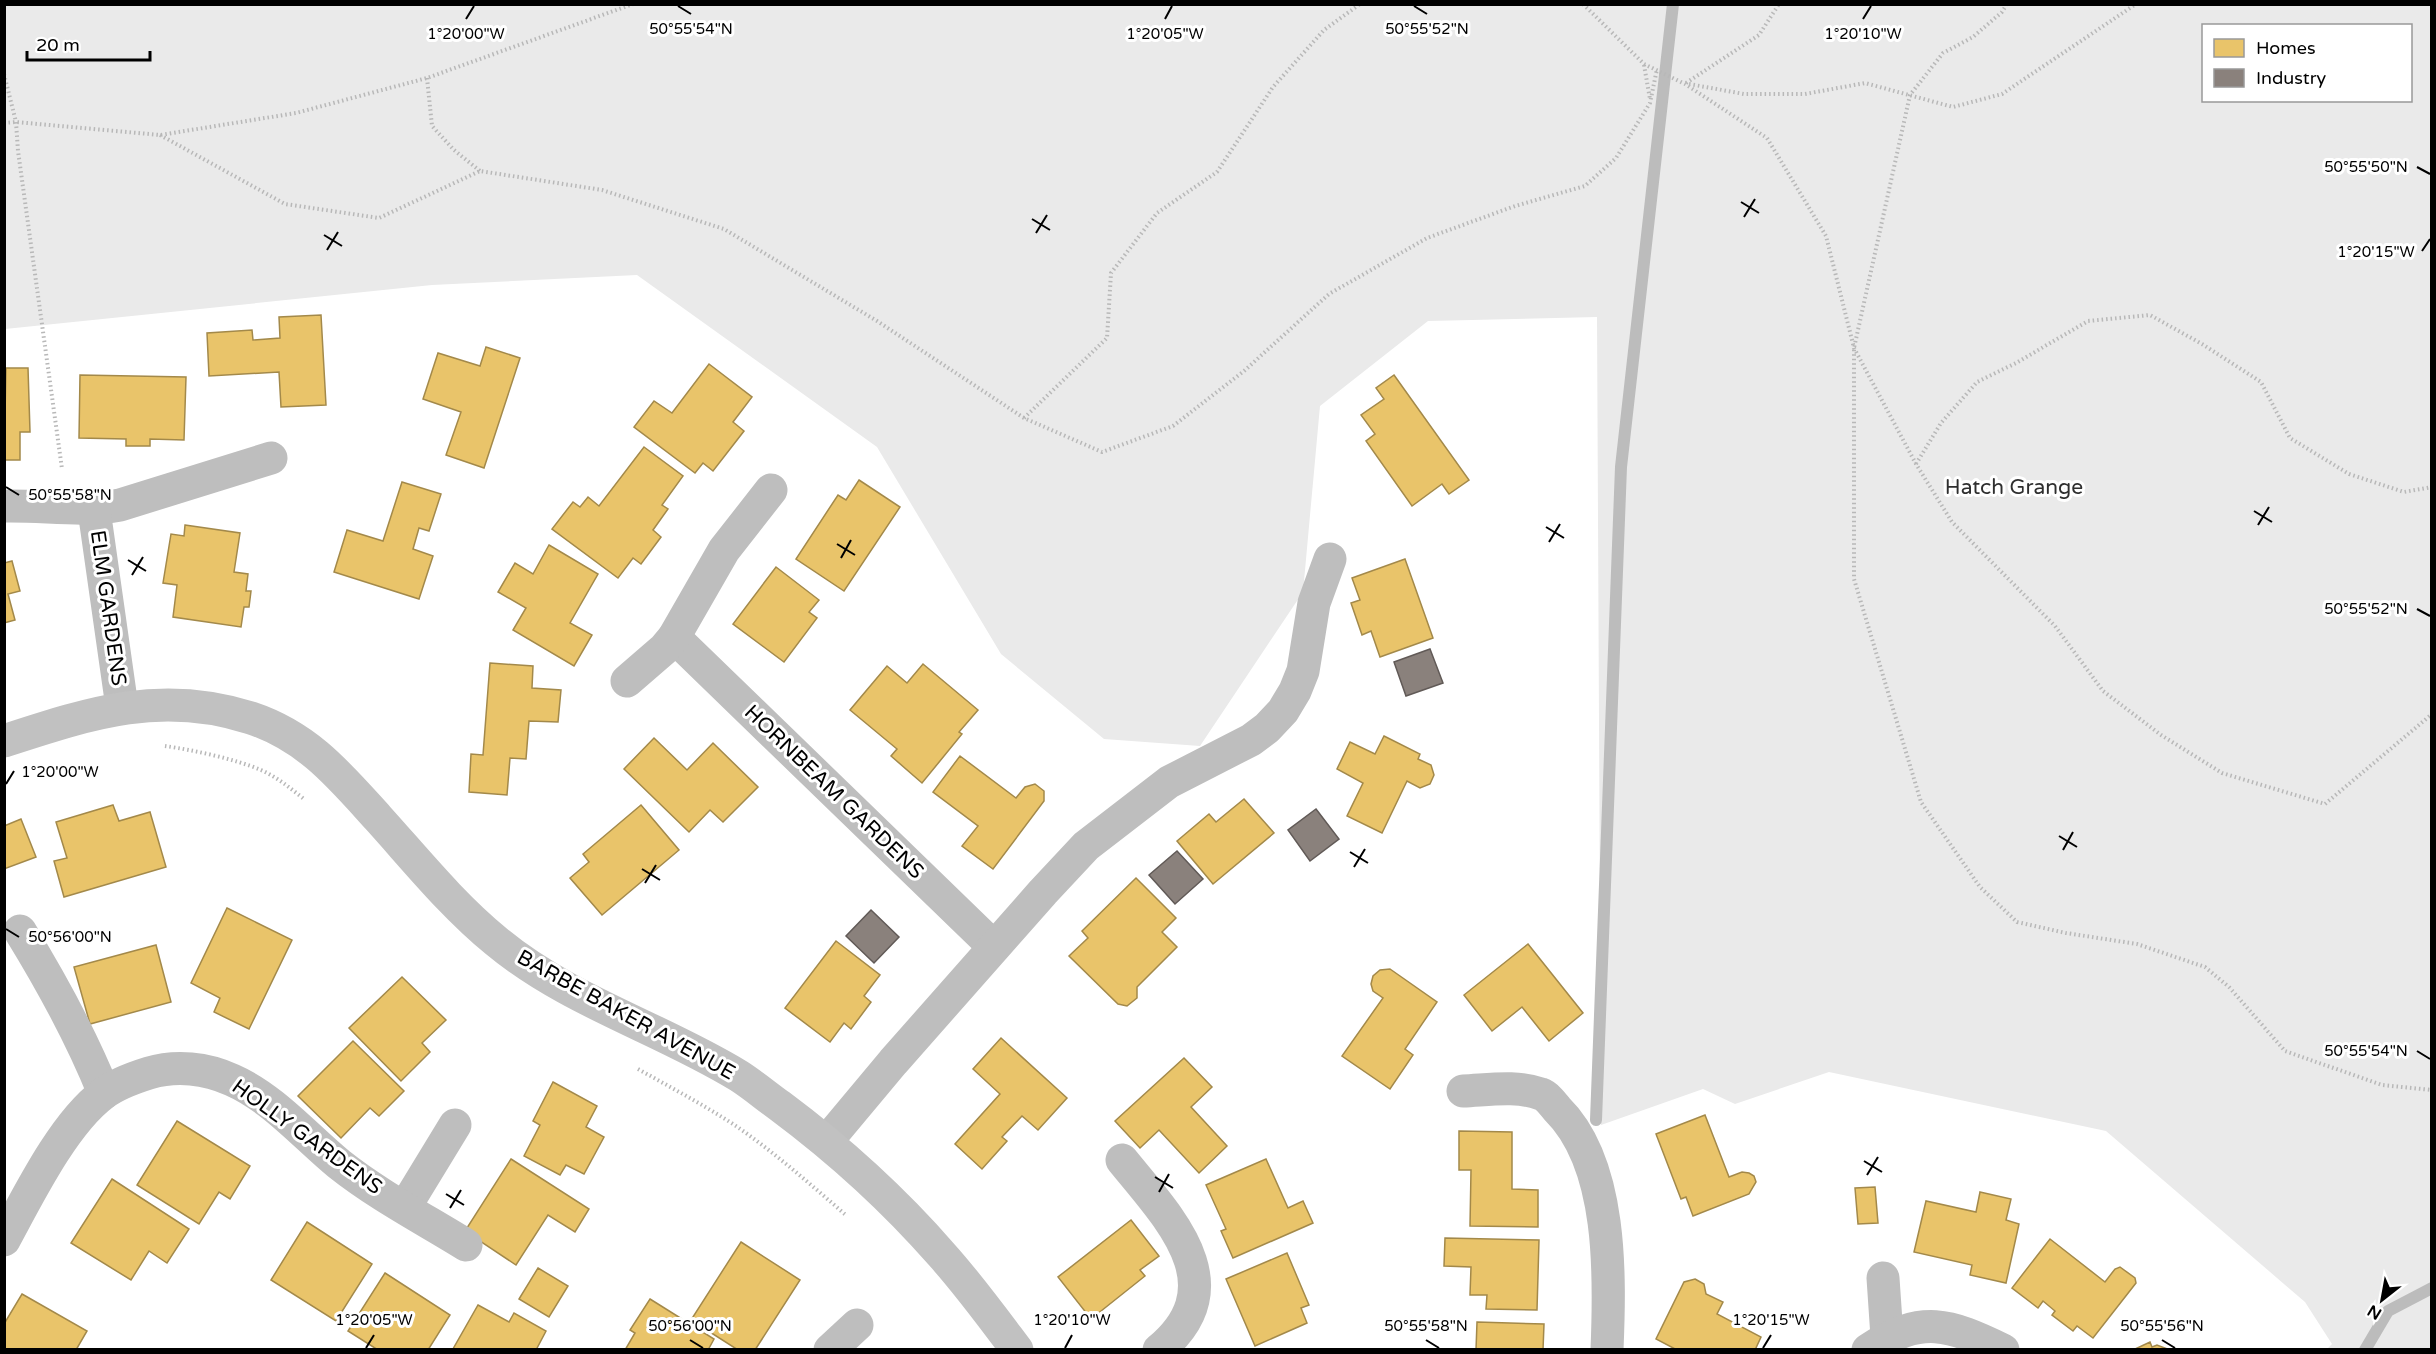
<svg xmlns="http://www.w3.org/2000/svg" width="2436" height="1354" font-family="'Varela Round',sans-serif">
<rect width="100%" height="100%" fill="#fff"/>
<!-- green -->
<path fill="#eaeaea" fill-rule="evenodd" d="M5 5H2431V1349H2327L2332 1344 2305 1302 2106 1131 1829 1072 1735 1104 1703 1089 1601 1125 1597 317 1428 321 1320 406 1303 592 1200 746 1104 739 1001 654 877 447 637 275 432 285 5 329ZM2204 26H2410V100H2204Z"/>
<!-- homes -->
<g fill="#e9c46a" stroke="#a3894a" stroke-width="1.5">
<path d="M321 315 326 405 281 407 279 372 209 376 207 333 252 330 253 340 280 338 279 317Z"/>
<path d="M486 347 520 358 484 468 446 455 461 412 423 399 438 353 480 366Z"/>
<path d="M709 364 752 397 733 422 744 431 713 471 703 463 695 473 634 427 654 401 672 413Z"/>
<path d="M6 368H28L30 432H20V460H4Z"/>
<path d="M80 375 186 377 184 440 150 439V446H126V439L79 438Z"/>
<path d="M1394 375 1469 480 1449 494 1442 484 1412 506 1366 441 1375 434 1361 415 1384 399 1376 388Z"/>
<path d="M644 447 683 476 662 505 668 509 653 530 661 537 641 564 633 558 618 578 552 529 573 502 580 507 588 497 599 506Z"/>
<path d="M859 480 900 507 844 591 796 559 838 495 846 500Z"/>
<path d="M402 482 441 494 429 531 419 528 413 549 433 556 419 599 334 572 347 530 383 541Z"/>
<path d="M185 525 240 533 234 572 248 574 246 591H251L249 607H244L241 627 173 617 177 585 163 583 171 534 184 536Z"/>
<path d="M549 545 598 574 570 623 592 635 574 666 513 630 526 608 498 592 515 563 533 574Z"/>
<path d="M1405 559 1433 638 1380 657 1371 631 1362 635 1351 603 1360 600 1352 578Z"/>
<path d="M12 561 20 591 8 594 15 620 4 623V563Z"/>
<path d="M776 567 819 600 809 612 817 618 784 662 733 624Z"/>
<path d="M490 663 533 666 532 688 561 690 558 722 529 721 526 759 510 758 507 795 469 792 471 754 483 755Z"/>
<path d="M923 664 978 710 959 732 962 734 922 783 891 756 897 749 850 710 887 666 907 683Z"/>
<path d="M1384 736 1420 754 1418 759 1431 765 1434 775 1430 784 1420 788 1407 781 1382 833 1347 816 1363 783 1337 769 1350 742 1375 754Z"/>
<path d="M654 738 687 770 713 743 758 787 723 822 710 810 689 832 624 769Z"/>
<path d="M960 756 1016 798 1025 787 1035 784 1044 791V801L993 869 962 846 978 826 933 792Z"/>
<path d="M1244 799 1274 833 1213 884 1177 841 1209 814 1216 822Z"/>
<path d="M113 805 119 821 150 812 166 867 64 897 54 861 67 858 56 822Z"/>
<path d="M641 805 679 850 602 915 570 878 589 862 583 854Z"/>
<path d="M21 819 36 857 4 869V826Z"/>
<path d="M1136 878 1176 918 1162 932 1177 947 1137 987V998L1127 1006 1118 1004 1069 956 1088 938 1082 931Z"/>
<path d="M227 908 292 940 249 1029 214 1012 220 998 191 983Z"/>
<path d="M836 941 880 975 864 996 871 1002 851 1029 844 1023 830 1042 785 1008Z"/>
<path d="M1528 944 1583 1013 1549 1041 1522 1007 1492 1031 1464 995Z"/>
<path d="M156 945 171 1002 90 1024 74 967Z"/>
<path d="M1390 969 1437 1002 1405 1049 1413 1055 1390 1089 1342 1056 1383 998 1373 991 1371 984 1373 976 1380 970Z"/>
<path d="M402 977 446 1020 422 1043 430 1052 401 1081 349 1028Z"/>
<path d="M1001 1038 1067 1098 1038 1130 1022 1116 1002 1137 1007 1141 982 1169 955 1144 1000 1094 973 1069Z"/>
<path d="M353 1041 404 1091 379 1116 370 1108 341 1138 298 1096Z"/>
<path d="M1184 1058 1212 1087 1191 1107 1227 1146 1199 1173 1159 1130 1140 1148 1115 1121Z"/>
<path d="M553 1082 597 1106 586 1127 604 1137 584 1174 566 1165 560 1175 524 1156 540 1125 533 1121Z"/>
<path d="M1705 1115 1729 1177 1742 1172 1749 1173 1754 1176 1756 1182 1749 1194 1693 1216 1686 1197 1681 1199 1656 1134Z"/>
<path d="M177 1121 250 1166 230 1199 219 1192 199 1224 137 1185Z"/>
<path d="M1459 1131 1512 1132V1189L1538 1190V1227L1470 1226 1471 1170H1459Z"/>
<path d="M511 1159 589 1209 575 1232 548 1215 516 1265 465 1231Z"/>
<path d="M1266 1159 1288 1208 1303 1201 1313 1223 1233 1258 1221 1231 1226 1229 1206 1185Z"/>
<path d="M112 1179 189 1229 167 1263 149 1251 131 1280 71 1243Z"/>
<path d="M1875 1187 1878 1223 1858 1224 1855 1188Z"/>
<path d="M1980 1192 2011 1199 2006 1220 2019 1224 2006 1283 1970 1275 1972 1265 1914 1252 1926 1201 1976 1212Z"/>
<path d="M1131 1220 1159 1256 1140 1270 1145 1276 1091 1319 1058 1277Z"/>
<path d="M307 1222 372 1264 336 1321 271 1280Z"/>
<path d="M1445 1238 1539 1240 1537 1310 1486 1309 1487 1295H1470L1471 1267 1444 1266Z"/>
<path d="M2050 1239 2105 1282 2115 1269 2120 1267 2135 1278 2136 1283 2093 1338 2077 1326 2073 1331 2052 1315 2055 1311 2043 1301 2038 1308 2012 1288Z"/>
<path d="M741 1242 800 1280 755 1350H738L691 1320Z"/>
<path d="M1287 1253 1309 1305 1301 1308 1307 1323 1255 1346 1226 1279Z"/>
<path d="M538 1268 568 1286 549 1317 519 1299Z"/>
<path d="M385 1273 450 1315 428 1350H378L348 1331Z"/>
<path d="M1695 1279 1704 1284 1706 1294 1723 1302 1717 1314 1761 1337 1755 1350H1677L1656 1339 1684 1282Z"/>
<path d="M22 1294 87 1331 76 1350H4V1324Z"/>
<path d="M650 1299 714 1339 708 1350H625L635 1333 630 1330Z"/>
<path d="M478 1305 509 1322 514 1313 546 1331 536 1350H455L453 1349Z"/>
<path d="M1477 1322 1544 1324 1543 1350H1476Z"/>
<path d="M2150 1342 2152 1347 2157 1345 2170 1350H2133Z"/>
</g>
<!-- industry -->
<g fill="#8a817c" stroke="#615a57" stroke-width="1.5">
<path d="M1430 649 1443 683 1406 696 1394 662Z"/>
<path d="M1316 809 1339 839 1310 861 1288 830Z"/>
<path d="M1177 851 1203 879 1175 904 1149 875Z"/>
<path d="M871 910 899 937 874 963 846 936Z"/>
</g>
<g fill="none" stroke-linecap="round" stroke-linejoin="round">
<!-- stream -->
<g stroke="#bcbcbc" stroke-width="12">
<path d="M1596 1120 1621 467 1673 4"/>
<path d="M2365 1350 2388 1311 2432 1288"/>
</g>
<!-- path -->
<g stroke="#b8b8b8" stroke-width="4" stroke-dasharray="1.5 3" stroke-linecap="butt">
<path d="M1583 4 1644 64 1685 84 1767 138 1826 236 1854 348 1916 464 1952 522 2055 626 2103 691 2161 735 2222 773 2325 804 2432 714"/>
<path d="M2007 4 2002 12 1973 37 1943 53 1910 95 1854 348V579L1921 802 1980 887 2017 922 2066 933 2137 944 2205 967 2229 987 2285 1051 2382 1085 2432 1090"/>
<path d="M1644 65 1650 99"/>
<path d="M4 74 16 122 18 151 62 469"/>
<path d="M427 78 432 126 454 150 480 171"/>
<path d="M1686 83 1759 35 1779 4"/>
<path d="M1689 84 1744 94H1805L1865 83 1953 107 2002 94 2136 4"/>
<path d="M4 123 16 122 160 135 296 113 427 78 633 4"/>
<path d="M160 135 285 204 379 218 480 171 602 190 724 229 877 321 1024 418 1102 452 1173 426 1244 371 1329 294 1427 238 1515 206 1585 186 1616 158 1650 103 1657 69"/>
<path d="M1024 418 1107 338 1111 273 1157 213 1217 172 1273 87 1324 30 1360 4"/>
<path d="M1916 464 1941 423 1977 382 2016 363 2088 321 2150 315 2202 344 2261 382 2290 438 2349 474 2404 492 2432 487"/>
<path d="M165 746C193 750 235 759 261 770 277 777 290 788 304 799"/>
<path d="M638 1069C670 1087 702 1104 733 1124 773 1151 810 1184 847 1216"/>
</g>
<!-- street -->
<g stroke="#bebebe" stroke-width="33">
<path d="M4 506C44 505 82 512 120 505L271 458"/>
<path d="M94 510 122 707"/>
<path d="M674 637 994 947"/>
<path d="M627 681 664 649 674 637 724 550 771 490"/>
<path d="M20 931C52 983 81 1036 104 1093"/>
<path d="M1463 1091C1488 1090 1517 1085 1541 1094 1547 1096 1553 1104 1557 1109 1613 1164 1610 1277 1607 1350"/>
<path d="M827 1141 893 1062 1043 892 1086 846 1169 782 1251 740 1267 728 1283 711 1295 691 1303 671 1314 603 1330 559"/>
<path d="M1122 1160C1169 1218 1237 1285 1159 1350"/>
<path d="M405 1207 455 1125"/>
<path d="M4 1240C28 1196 63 1124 103 1094 116 1084 133 1078 149 1073 176 1065 206 1068 232 1080 273 1098 305 1136 339 1164 378 1195 424 1219 466 1245"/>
<path d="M1883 1278 1887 1337"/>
<path d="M830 1350 857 1325"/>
<path d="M1868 1350C1922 1314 1949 1324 2003 1350"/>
</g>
<!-- secondary -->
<path stroke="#c1c1c1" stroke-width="33" d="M4 741C90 713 161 689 251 718 308 737 339 775 378 818 416 860 452 905 496 941 568 1001 661 1028 739 1076 753 1085 766 1096 780 1106 839 1150 894 1200 942 1255 969 1285 993 1318 1017 1350"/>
</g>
<!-- ticks -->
<path fill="none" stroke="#000" stroke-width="2" d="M678 6 691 14M1414 6 1427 14M466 19 474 6M1165 19 1172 6M1863 19 1871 6M2417 167 2430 174M1741 202 1759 213M1744 217 1755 199M1032 219 1050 230M1036 233 1047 215M324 235 342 246M327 250 338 232M2422 251 2430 239M6 487 19 495M2254 511 2272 522M2258 525 2269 507M1546 527 1564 538M1549 542 1560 524M837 544 855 555M841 558 851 540M128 560 146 571M132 575 143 557M2417 609 2430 616M6 784 14 771M2059 836 2077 847M2063 850 2073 832M1350 852 1368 863M1354 867 1365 849M642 869 660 880M645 883 656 865M6 929 19 937M2417 1051 2430 1059M1864 1161 1882 1172M1867 1175 1878 1157M1155 1177 1173 1188M1159 1192 1169 1174M446 1194 464 1205M450 1208 461 1190M690 1340 703 1348M1426 1340 1439 1348M2162 1340 2175 1348M366 1348 374 1335M1065 1348 1072 1335M1763 1348 1771 1335"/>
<g text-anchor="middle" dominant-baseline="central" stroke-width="6" stroke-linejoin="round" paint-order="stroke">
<!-- park labels -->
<g font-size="21" fill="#2f2f2f" stroke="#fff">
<text x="2014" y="487">Hatch Grange</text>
</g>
<!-- street labels -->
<g font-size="21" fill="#000" stroke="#fff">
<text transform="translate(108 608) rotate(82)">ELM GARDENS</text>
<text transform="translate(834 792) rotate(44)">HORNBEAM GARDENS</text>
<text transform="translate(626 1015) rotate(29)">BARBE BAKER AVENUE</text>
<text transform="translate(307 1137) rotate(36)">HOLLY GARDENS</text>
</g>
</g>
<g font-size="15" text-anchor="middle" fill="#000" stroke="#fff" stroke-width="6" stroke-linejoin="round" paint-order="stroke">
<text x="691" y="34">50°55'54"N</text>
<text x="1427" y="34">50°55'52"N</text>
<text x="466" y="39">1°20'00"W</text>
<text x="1165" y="39">1°20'05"W</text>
<text x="1863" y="39">1°20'10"W</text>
<text x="2366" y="172">50°55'50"N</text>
<text x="2376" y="257">1°20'15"W</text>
<text x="70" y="500">50°55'58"N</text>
<text x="2366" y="614">50°55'52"N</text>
<text x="60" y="777">1°20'00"W</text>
<text x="70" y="942">50°56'00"N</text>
<text x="2366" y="1056">50°55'54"N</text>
<text x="374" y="1325">1°20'05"W</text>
<text x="1072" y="1325">1°20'10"W</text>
<text x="1771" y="1325">1°20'15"W</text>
<text x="690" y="1331">50°56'00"N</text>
<text x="1426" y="1331">50°55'58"N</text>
<text x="2162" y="1331">50°55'56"N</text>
</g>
<!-- border -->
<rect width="2436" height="1354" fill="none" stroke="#000000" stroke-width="12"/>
<!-- legend -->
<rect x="2202" y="24" width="210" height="78" fill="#ffffff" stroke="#999999" stroke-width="1.5"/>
<rect x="2214" y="39" width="30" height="18" fill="#e9c46a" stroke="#999999" stroke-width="1.5"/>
<text x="2256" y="54" font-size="18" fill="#000000">Homes</text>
<rect x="2214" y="69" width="30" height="18" fill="#8a817c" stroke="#999999" stroke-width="1.5"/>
<text x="2256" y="84" font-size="18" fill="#000000">Industry</text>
<!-- north arrow -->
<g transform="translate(2382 1300) rotate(211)" stroke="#ffffff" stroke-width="4.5" paint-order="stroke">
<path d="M0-4.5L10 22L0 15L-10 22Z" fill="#000000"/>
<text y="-9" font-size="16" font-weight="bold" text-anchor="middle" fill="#000000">N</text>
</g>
<!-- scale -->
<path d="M27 51v9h123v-9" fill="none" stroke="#000000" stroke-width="3"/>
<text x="36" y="51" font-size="18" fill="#000000" stroke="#ffffff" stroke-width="4.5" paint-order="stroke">20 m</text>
</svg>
